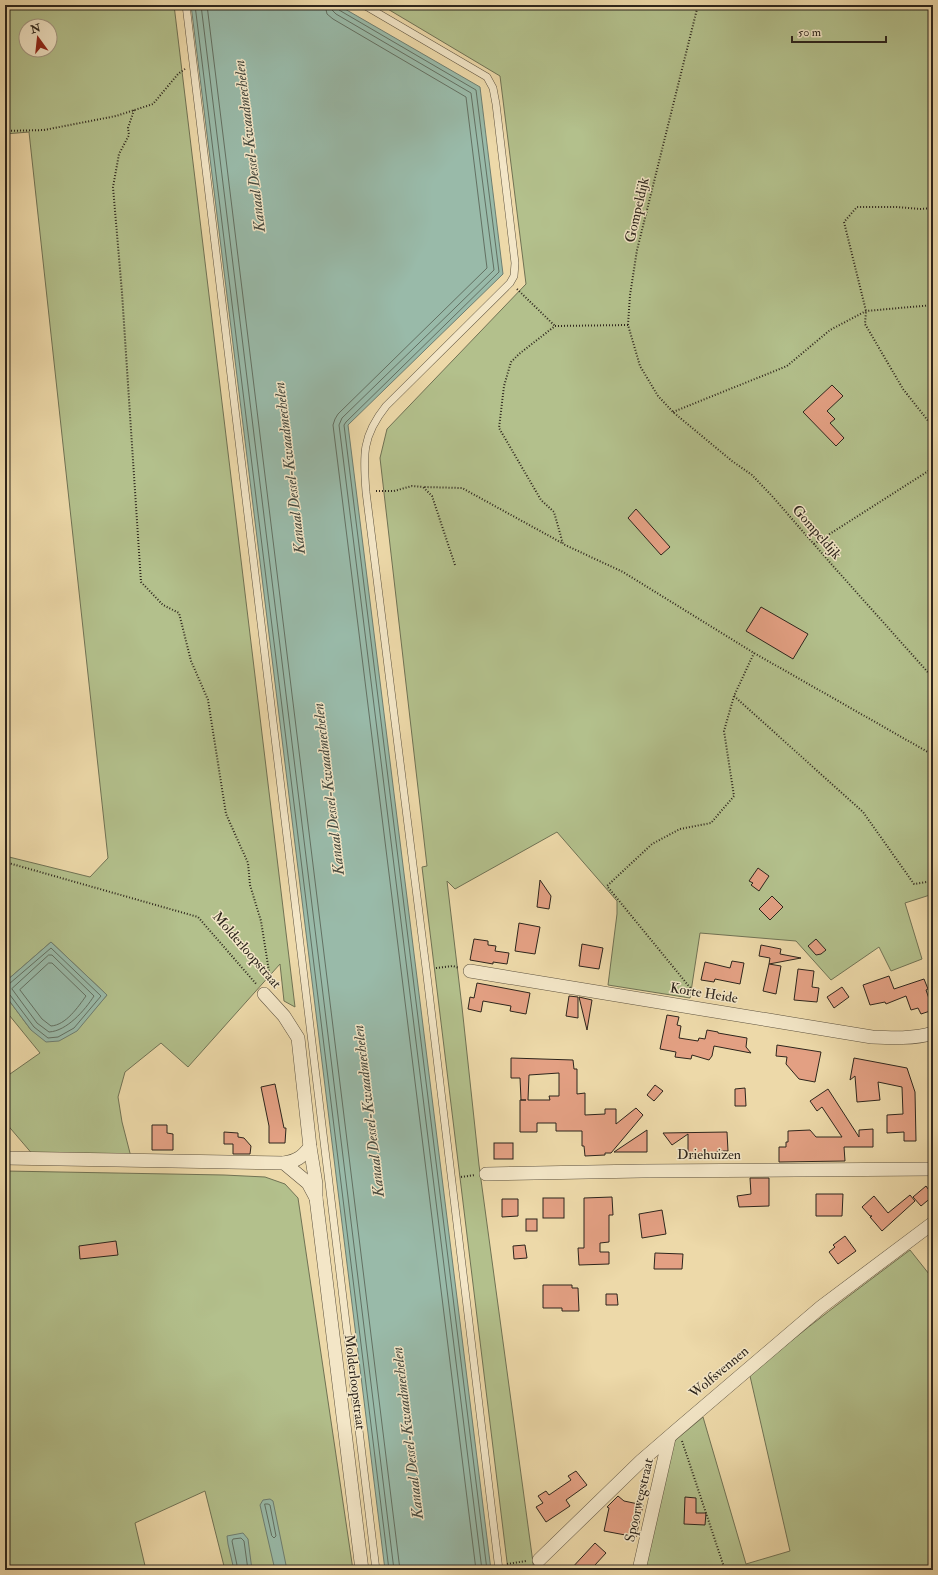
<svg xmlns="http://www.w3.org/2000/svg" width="938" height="1575" font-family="'IM FELL Double Pica',serif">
<rect width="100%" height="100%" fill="#edd9a9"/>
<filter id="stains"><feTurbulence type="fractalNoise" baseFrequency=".005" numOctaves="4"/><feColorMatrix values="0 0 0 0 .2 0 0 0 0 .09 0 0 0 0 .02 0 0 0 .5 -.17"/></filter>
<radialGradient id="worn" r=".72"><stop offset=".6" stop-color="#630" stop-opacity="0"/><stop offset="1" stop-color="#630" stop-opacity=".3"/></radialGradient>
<!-- green -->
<g fill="#b3c08c" stroke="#707254" fill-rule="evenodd">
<path d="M5 5H174L295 1007 284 1001 280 964 188 1067 161 1043 125 1072 118 1097 122 1122 131 1157 34 1156 5 1122V1067L10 1074 40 1053 5 1010V995L31 1030 93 1011 107 995 51 942 5 982V856L90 877 108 858 29 132 5 134ZM26 26H50V50H26Z"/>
<path d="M381 5H933V894L905 903 922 959 891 971 879 947 831 980 796 941 700 933 690 998 608 985 617 914V901L557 832 455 889 447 881 462 1007 479 1165 534 1570H508L422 867 427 866 380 458 387 429 526 284 500 76Z"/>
<path d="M5 1171 224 1175 265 1177 285 1184 298 1198 353 1570H225L205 1491 135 1523 146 1570H5Z"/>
<path d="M910 1250 933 1279V1570H644L672 1443 703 1417 746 1564 790 1551 750 1376C800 1331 856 1291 910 1250Z"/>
</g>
<!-- water -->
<g fill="#99baa9" stroke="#6e7e71">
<path d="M191 5H338L480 87 503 274 348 425 491 1570H385Z"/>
<path d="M51 942 107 995 77 1031 59 1041 46 1042 31 1030 5 995V982Z"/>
<path d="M270 1499 273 1501 287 1570H275L260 1505 263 1500Z"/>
<path d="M243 1533 248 1539 252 1570H234L228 1544 227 1536Z"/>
</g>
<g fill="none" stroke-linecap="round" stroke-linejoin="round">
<!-- shore -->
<g stroke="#637062" stroke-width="1">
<path d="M195 5 389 1570"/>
<path d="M201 5 394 1570"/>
<path d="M207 5 400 1570"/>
<path d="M325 5 327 14 333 19 466 97 487 268 338 414 335 419 333 425 476 1570"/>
<path d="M331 5 332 10 336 14 471 93 494 270 342 418 339 425 482 1570"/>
<path d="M336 5 339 10 476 90 499 272 346 422 344 425 487 1570"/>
<path d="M49 955H52L94 996C85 1010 67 1031 49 1032L37 1023 12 989Z"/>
<path d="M49 963H52L86 996C78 1007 66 1025 51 1026L42 1019 20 990Z"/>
<path d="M5 985 9 984 51 948 101 996 74 1028 58 1037 48 1038 34 1027 10 995 5 993"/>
<path d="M265 1504H268L270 1505 276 1536 274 1538 272 1536Z"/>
<path d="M238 1570 232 1541 233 1539 241 1538 244 1541 248 1570"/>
</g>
</g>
<!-- building -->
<g fill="#e3a083" stroke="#2d251c" fill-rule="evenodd">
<path d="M832 385 843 396 827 411 835 419 830 423 844 438 836 446 803 412Z"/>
<path d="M636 509 670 547 661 555 628 518Z"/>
<path d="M761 607 808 634 793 659 746 631Z"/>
<path d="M758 868 769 876 759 891 751 885 753 883 749 881Z"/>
<path d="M540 880 551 896 549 909 537 907Z"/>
<path d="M772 896 783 907 770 920 759 909Z"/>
<path d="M519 923 540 927 535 954 515 951Z"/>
<path d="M474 939 488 941V945L496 946 495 951 509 953 507 964 493 962V964L470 960Z"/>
<path d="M816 939 826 950 821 954 816 955 808 946Z"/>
<path d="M582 944 603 948 599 969 579 966Z"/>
<path d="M761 945 781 949 780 954 801 958 769 964 770 958 759 956Z"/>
<path d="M732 961 744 963 740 984 715 979 714 982 701 980 705 962 730 968Z"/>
<path d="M769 964 781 966 776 994 763 991Z"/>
<path d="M798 969 814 971 812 987 819 988 817 1002 794 1000Z"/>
<path d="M889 976 894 989 924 979 928 989 926 990 933 1010 921 1014 918 1008 911 1010 906 996 886 1004 885 1002 870 1005 863 985Z"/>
<path d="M477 983 530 993 526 1014 510 1011 511 1006 483 1001 481 1012 468 1009 470 997 474 998Z"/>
<path d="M842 987 849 997 834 1008 827 997Z"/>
<path d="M569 996 578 997V1018L566 1016Z"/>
<path d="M579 997 592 1000 587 1030Z"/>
<path d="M667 1015 679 1017 677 1025 681 1026 679 1038 698 1041 699 1038 705 1039 707 1030 718 1032V1033L747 1038 746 1047 751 1053 714 1046 712 1056 709 1060 692 1055 691 1059 675 1057 676 1052 660 1049Z"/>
<path d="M777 1045 821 1052 815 1082 799 1079 786 1064 787 1057 776 1056Z"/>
<path d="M511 1058 573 1060 574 1069H577V1094L585 1093V1115L605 1114V1109H616V1124L636 1108 643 1115 611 1153H605V1155L585 1156 584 1146H582V1131H556V1123H537V1132H520V1100H526H521L520 1078H511ZM559 1073V1096H549L550 1100H528L529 1075Z"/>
<path d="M854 1058 907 1068 915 1092 916 1141H904V1132L887 1133V1115L903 1114 902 1087 878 1082 880 1100 857 1102 855 1076 850 1080Z"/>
<path d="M275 1084 284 1128H286L285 1143H269V1126L261 1087Z"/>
<path d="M655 1085 663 1091 654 1101 647 1095Z"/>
<path d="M745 1088 746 1106H735V1089Z"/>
<path d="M828 1089 859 1137V1130L873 1129V1147H844L845 1161 779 1162V1147H786V1142H788V1131L810 1130 816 1137H842L822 1107 817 1111 810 1101Z"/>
<path d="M152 1125H167V1133L173 1134V1150H152Z"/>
<path d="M647 1130V1152H614Z"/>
<path d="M224 1132 238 1133V1137L244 1138 251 1146 250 1154H233V1144H224Z"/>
<path d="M727 1132 728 1151H717V1157H688V1134L672 1145 663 1133Z"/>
<rect x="494" y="1143" width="19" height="16"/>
<path d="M750 1178H769V1206L739 1207 737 1196 751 1194Z"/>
<path d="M926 1186 933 1196 921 1206 913 1197Z"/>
<path d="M816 1194H843L842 1216H816Z"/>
<path d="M910 1195 915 1201 882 1231 870 1217 872 1216H870L862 1207 874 1196 888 1213Z"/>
<path d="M612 1197 613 1215H609V1242L600 1243V1252H609V1264L579 1265 578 1248H584V1198Z"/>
<rect x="543" y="1198" width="21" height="20"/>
<path d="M502 1199H518V1216L502 1217Z"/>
<path d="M662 1210 666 1234 642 1238 639 1214Z"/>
<rect x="526" y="1219" width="11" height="12"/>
<path d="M845 1236 856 1251 838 1264 829 1252 835 1247 833 1245Z"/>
<path d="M116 1241 118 1255 80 1259 79 1246Z"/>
<path d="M525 1245 527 1258 514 1259 513 1246Z"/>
<path d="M655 1253 683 1254 682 1269H654Z"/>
<path d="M543 1285H572V1288H578L579 1311H562V1308H543Z"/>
<path d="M606 1294H617L618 1305H606Z"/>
<path d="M576 1471 587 1485 566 1500 570 1506 546 1522 536 1507 543 1503 538 1496 546 1491 549 1495 571 1480 568 1476Z"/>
<path d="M618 1496 624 1501 643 1505 636 1537 604 1531 609 1508 607 1507Z"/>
<path d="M685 1497 696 1498V1513H706L705 1525 684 1524Z"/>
<path d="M595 1543 606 1553 595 1565 590 1570H570Z"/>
</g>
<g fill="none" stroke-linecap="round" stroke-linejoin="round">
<defs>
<g id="lane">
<path d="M186 5 376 1570"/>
<path d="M364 5 487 77 493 88 496 104 515 263 514 276 510 283 386 406C362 436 363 455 366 492L426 968 499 1570"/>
</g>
<g id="street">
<path d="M470 971 872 1037C892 1038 914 1039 933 1033"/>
<path d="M264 994 284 1016 298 1038 310 1147 316 1184V1198L362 1570"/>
<path d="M5 1158 284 1163 308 1183 316 1198"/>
<path d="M284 1163C297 1161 302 1157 310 1147"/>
<path d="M486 1174 642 1171 933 1169"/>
<path d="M539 1560 641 1461 678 1429 821 1307 933 1223"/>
<path d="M639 1570 669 1438"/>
</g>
</defs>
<!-- lane casing -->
<use href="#lane" stroke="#5d523f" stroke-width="8"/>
<!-- street casing -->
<use href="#street" stroke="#5d523f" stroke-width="14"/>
<!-- path -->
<g stroke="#2d251c" stroke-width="2" stroke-dasharray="1 2" stroke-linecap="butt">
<path d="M698 5 637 250 630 295 628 325 640 366 658 396 673 412 732 461 752 475 772 496 833 566 933 678"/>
<path d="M134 110 128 128 129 135 119 154 113 187 122 293 141 582 163 605 179 613 191 661 208 700 226 814 248 863 250 885 261 921 271 984"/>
<path d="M5 131 44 130 116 116 153 104 178 74 185 69"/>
<path d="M933 208 920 209 896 207H857L844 222 866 311 865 324 903 389 933 427"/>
<path d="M517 289 555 326"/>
<path d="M628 325 555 326 519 354 511 362 504 386 499 428 541 500 554 512 563 544 623 572 754 653 933 755"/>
<path d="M673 412 787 366 830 330 866 311 933 305"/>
<path d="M376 491H394L412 486 423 487"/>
<path d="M814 544 933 468"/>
<path d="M455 565 432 496 423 487 462 488 562 543"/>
<path d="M734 696 863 812 914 884 933 881"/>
<path d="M5 862 198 917 257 985"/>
<path d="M436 968 453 966 459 968"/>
<path d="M694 996 692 990 607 886 652 844 680 829 711 823 734 796 724 731 734 696 754 653"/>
<path d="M461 1177 475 1175"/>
<path d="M682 1441 725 1570"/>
<path d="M507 1564 526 1561"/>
</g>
<!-- lane -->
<use href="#lane" stroke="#f3e6c7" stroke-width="7"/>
<!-- street -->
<use href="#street" stroke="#f3e6c7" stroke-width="13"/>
</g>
<g text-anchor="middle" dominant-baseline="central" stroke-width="3" stroke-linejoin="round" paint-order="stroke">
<!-- street labels -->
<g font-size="14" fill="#2d251c" stroke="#f3e6c7">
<text transform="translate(637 210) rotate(-77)">Gompeldijk</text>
<text transform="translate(817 532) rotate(49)">Gompeldijk</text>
<text transform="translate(247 950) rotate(49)">Molderloopstraat</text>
<text transform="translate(704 993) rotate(9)">Korte Heide</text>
<text x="709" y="1154">Driehuizen</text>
<text transform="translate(719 1372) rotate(-40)">Wolfsvennen</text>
<text transform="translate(355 1382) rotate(83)">Molderloopstraat</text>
<text transform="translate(639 1500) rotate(-77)">Spoorwegstraat</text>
</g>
<!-- water labels -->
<g font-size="15" font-style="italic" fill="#484a3f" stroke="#f3e6c7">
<text transform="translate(250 146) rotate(-97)">Kanaal Dessel-Kwaadmechelen</text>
<text transform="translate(290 468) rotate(-97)">Kanaal Dessel-Kwaadmechelen</text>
<text transform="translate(329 789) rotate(-97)">Kanaal Dessel-Kwaadmechelen</text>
<text transform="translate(369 1111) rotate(-97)">Kanaal Dessel-Kwaadmechelen</text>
<text transform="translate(408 1433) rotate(-97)">Kanaal Dessel-Kwaadmechelen</text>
</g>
</g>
<!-- margin -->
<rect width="938" height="1575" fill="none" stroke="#edd9a9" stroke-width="20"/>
<rect x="6" y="6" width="926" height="1563" fill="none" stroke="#2d251c" stroke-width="2"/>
<rect x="10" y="10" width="918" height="1555" fill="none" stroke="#2d251c"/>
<!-- north arrow -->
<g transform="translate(38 38) rotate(345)"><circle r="19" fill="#f3e6c7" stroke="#a49983"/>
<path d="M0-3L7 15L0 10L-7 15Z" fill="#8f2418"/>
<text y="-6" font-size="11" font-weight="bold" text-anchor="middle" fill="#2d251c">N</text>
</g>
<!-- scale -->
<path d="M792 36v6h94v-6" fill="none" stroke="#2d251c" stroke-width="2"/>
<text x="798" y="36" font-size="12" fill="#2d251c" stroke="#f3e6c7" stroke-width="3" paint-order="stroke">50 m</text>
<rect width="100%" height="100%" filter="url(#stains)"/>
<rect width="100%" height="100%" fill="url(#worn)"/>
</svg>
